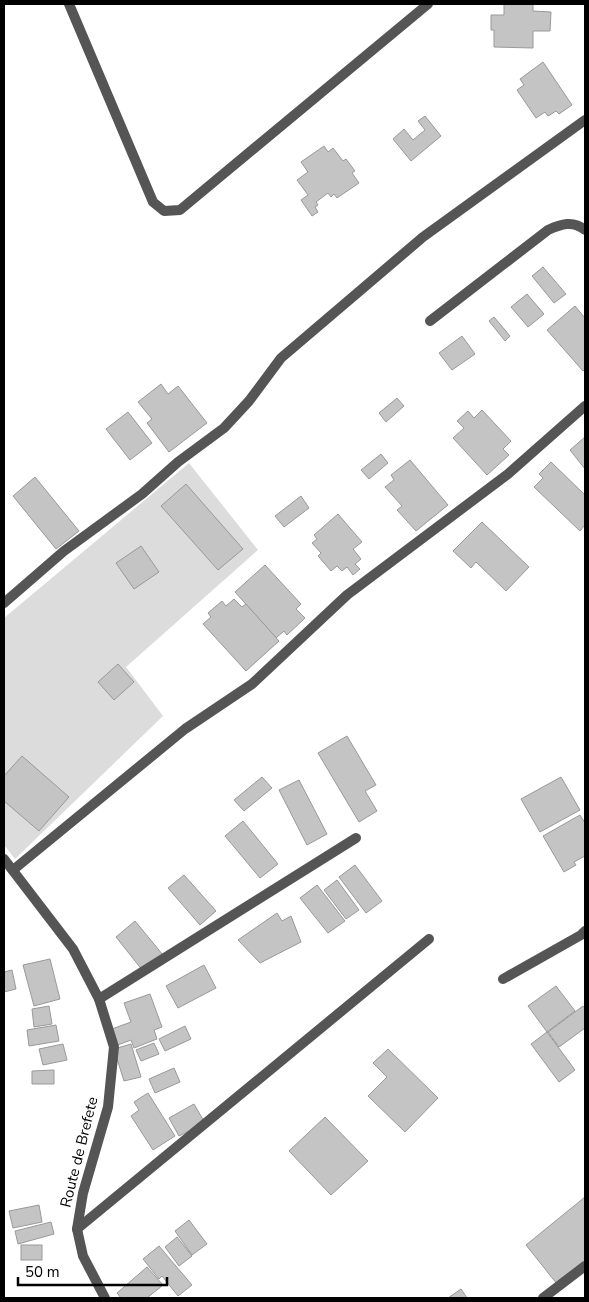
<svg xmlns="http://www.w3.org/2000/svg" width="589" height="1302" font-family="'Nunito Sans',sans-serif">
<rect width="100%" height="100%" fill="#fff"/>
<!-- green -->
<path fill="#dcdcdc" d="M189 463 258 550 126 667 163 716 15 859 4 845V618Z"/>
<!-- building -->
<g fill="#c4c4c4" stroke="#999">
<path d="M504 4H533V11L551 12 550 31H533V48L494 47V30H491V15H504Z"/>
<path d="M543 62 572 105 559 114 556 111 548 116 545 112 536 118 517 90 524 85 520 79Z"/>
<path d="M425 116 441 136 411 161 393 139 404 129 413 140 425 130 418 121Z"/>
<path d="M324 146 328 152 333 148 343 161 346 159 355 171 352 173 359 183 337 198 334 194 331 197 328 193 316 202 318 205 315 207 318 212 312 216 301 200 308 195 297 180 308 172 301 162Z"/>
<path d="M543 267 566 294 554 303 532 276Z"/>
<path d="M527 294 544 314 528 327 511 307Z"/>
<path d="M575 306 585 318V369L583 371 547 330Z"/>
<path d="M494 317 510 336 505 341 489 321Z"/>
<path d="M462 336 475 354 452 370 439 353Z"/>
<path d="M161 384 168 394 178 386 207 423 169 452 147 423 152 419 138 402Z"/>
<path d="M397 398 404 406 386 422 379 413Z"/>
<path d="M482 410 511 441 503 449 509 455 487 475 453 438 464 428 457 421 468 411 474 418Z"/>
<path d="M128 412 152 443 130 460 106 429Z"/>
<path d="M585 437V469L570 450Z"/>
<path d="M381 454 388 463 369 479 361 470Z"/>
<path d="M410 460 448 505 416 531 397 510 402 506 385 487 394 480 391 475Z"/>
<path d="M551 462 585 495V527L584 526 580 531 534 487 543 478 539 474Z"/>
<path d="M35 477 79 531 56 549 13 496Z"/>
<path d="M186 484 243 549 218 570 161 506Z"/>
<path d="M301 496 309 508 284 527 275 516Z"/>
<path d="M338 514 362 542 353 549 361 559 355 564 360 569 353 575 347 567 342 571 337 566 331 571 318 556 321 553 312 543 317 539 314 535Z"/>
<path d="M482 522 529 567 506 591 476 562 471 568 453 551Z"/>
<path d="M141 546 159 572 134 589 116 563Z"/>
<path d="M265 565 301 604 296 609 305 618 287 635 284 631 276 638 235 592Z"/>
<path d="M234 599 242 607 246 604 279 641 246 671 203 624 211 617 208 613 222 601 226 606Z"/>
<path d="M118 664 134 682 114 700 98 682Z"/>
<path d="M347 736 376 785 365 791 377 811 359 822 318 753Z"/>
<path d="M22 756 69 797 39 831 4 801V776Z"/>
<path d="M262 777 272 788 244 811 234 800Z"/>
<path d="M561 777 580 810 540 832 521 799Z"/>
<path d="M299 780 327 834 307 845 279 790Z"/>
<path d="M580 815 585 823V856L574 862 576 865 564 872 543 836Z"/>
<path d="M243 821 278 864 260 878 225 836Z"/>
<path d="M355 865 382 901 366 913 339 877Z"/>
<path d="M184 875 216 911 200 925 168 888Z"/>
<path d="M337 880 359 910 346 919 324 890Z"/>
<path d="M317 885 345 921 328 933 300 898Z"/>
<path d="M277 913 282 921 291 916 301 942 260 963 238 940Z"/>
<path d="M135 921 163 955 143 971 116 937Z"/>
<path d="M50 959 60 999 34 1006 23 965Z"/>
<path d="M204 965 216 988 178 1008 166 986Z"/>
<path d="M12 970 16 989 4 992V972Z"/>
<path d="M556 986 575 1011 547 1032 528 1006Z"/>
<path d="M150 994 162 1027 154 1030 157 1039 134 1048 131 1040 115 1046 109 1030 131 1022 124 1003Z"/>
<path d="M49 1006 52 1024 34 1027 32 1009Z"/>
<path d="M583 1006 585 1009V1028L559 1047 548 1032Z"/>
<path d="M56 1025 59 1041 29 1046 27 1030Z"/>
<path d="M185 1026 191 1039 165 1051 159 1039Z"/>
<path d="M547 1032 575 1070 559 1082 531 1044Z"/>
<path d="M154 1043 159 1054 141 1061 136 1050Z"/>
<path d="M63 1044 67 1060 43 1065 39 1049Z"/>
<path d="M131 1044 141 1077 124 1081 114 1049Z"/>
<path d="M388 1049 438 1098 405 1132 368 1096 387 1077 373 1063Z"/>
<path d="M174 1068 180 1082 155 1093 149 1079Z"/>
<path d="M54 1070V1084H32V1071Z"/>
<path d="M148 1093 175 1136 153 1150 131 1116 139 1110 134 1102Z"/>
<path d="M194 1104 205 1123 179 1136 169 1118Z"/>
<path d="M325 1117 368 1161 331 1195 289 1151Z"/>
<path d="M585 1197V1262L557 1284 526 1245Z"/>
<path d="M39 1205 42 1222 13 1228 9 1211Z"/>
<path d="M189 1220 207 1244 192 1255 175 1231Z"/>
<path d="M51 1222 54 1234 18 1244 15 1231Z"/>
<path d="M177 1237 192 1256 179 1266 165 1247Z"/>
<rect x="21" y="1245" width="21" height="15"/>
<path d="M159 1246 192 1285 178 1296 162 1276 159 1279 143 1259Z"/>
<path d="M147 1267 163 1285 147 1298H121L117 1293Z"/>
<path d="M461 1289 467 1298H448Z"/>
</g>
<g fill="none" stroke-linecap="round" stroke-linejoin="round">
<!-- street -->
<g stroke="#555" stroke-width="10">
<path d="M69 4 153 202 164 211 180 210 428 4"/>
<path d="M430 321 548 230C561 224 573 220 585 230"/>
<path d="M4 603 64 551 142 494 178 462 224 428 249 401 281 358 423 237 585 120"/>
<path d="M4 859 73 949 99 999 114 1047 108 1107 83 1193 77 1229 83 1256 105 1298"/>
<path d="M13 870 185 729 252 684 347 595 508 474 585 406"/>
<path d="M503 979 581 935 585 931"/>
<path d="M99 999 356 838"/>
<path d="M77 1229 429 939"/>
<path d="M543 1298 585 1266"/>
</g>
</g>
<g text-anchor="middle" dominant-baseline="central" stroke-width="4" stroke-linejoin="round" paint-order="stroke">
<!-- street labels -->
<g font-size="15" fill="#000" stroke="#fff">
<text transform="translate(79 1152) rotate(-76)">Route de Brefete</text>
</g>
</g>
<!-- border -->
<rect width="589" height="1302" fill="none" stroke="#000000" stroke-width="10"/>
<!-- scale -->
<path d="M18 1277v8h149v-8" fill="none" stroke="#000000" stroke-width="2.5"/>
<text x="25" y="1277" font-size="15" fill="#000000" stroke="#ffffff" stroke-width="4" paint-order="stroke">50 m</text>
</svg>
